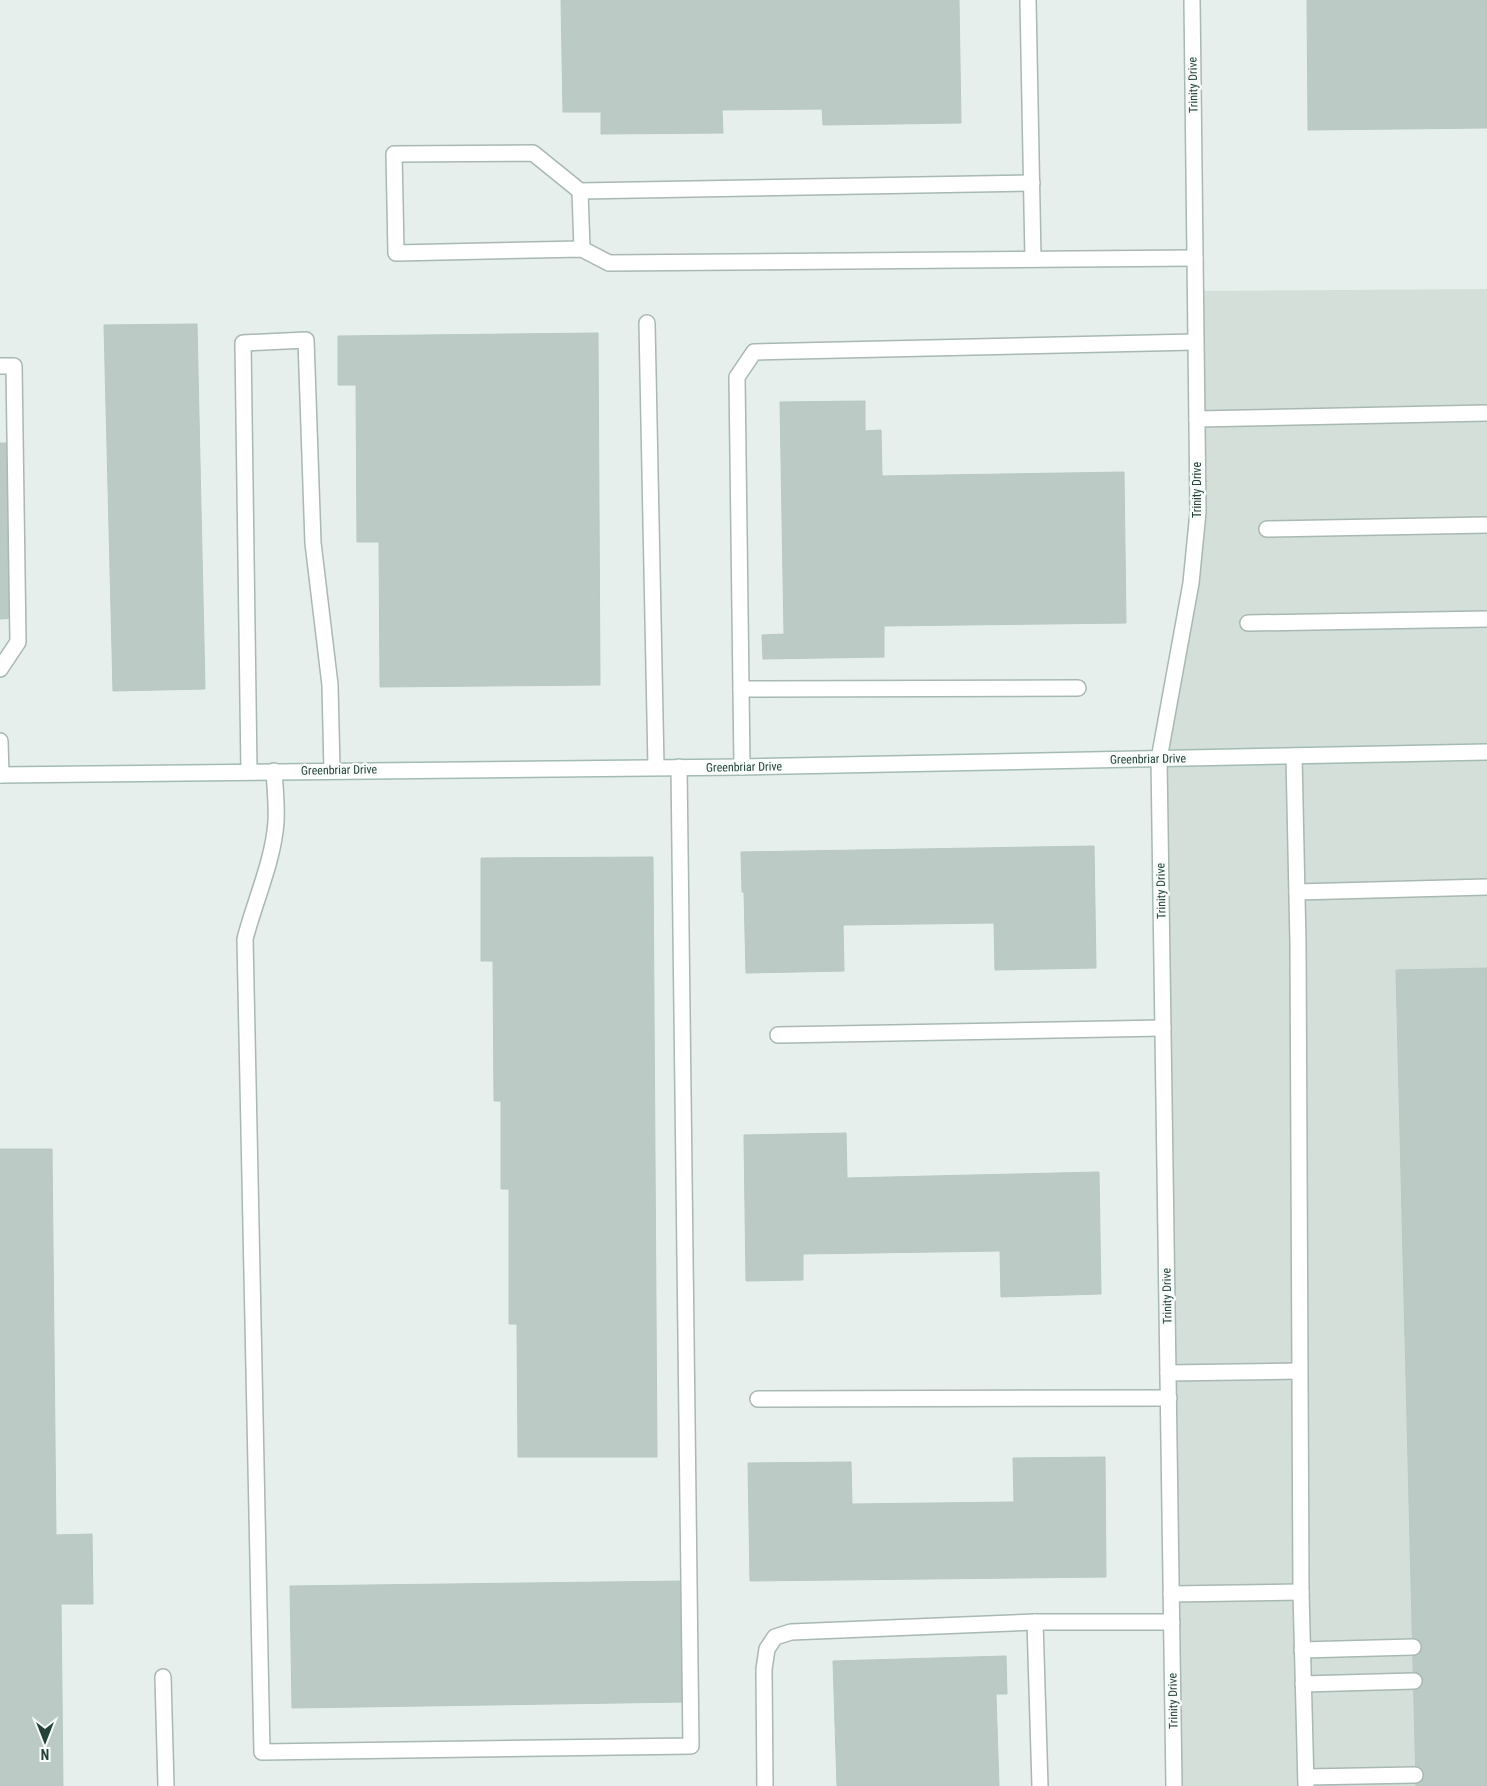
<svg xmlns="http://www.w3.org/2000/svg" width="1487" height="1786" font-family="'Roboto Condensed',sans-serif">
<rect width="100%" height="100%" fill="#e6efeb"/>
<!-- built -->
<path fill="#d4dfda" d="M1487 289V1786H1174L1159 759 1191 583 1196 291Z"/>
<!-- building -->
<g fill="#bbcac4" stroke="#b8c9c2">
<path d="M561 0H959L961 123 823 125 822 109 722 110 723 133 601 134V112H563Z"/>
<path d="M1307 0H1487V128L1308 130Z"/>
<path d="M197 324 205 689 113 691 104 325Z"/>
<path d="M598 333 600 685 380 687 379 542H357L356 385H338V336Z"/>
<path d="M865 401V431L881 430 882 476 1124 472 1126 623 884 626V657L763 659 762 635 784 634 780 402Z"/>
<path d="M0 443H14L16 618 0 619Z"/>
<path d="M1094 846 1096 968 995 970 994 923 843 925 844 971 746 973 744 892H742L741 852Z"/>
<path d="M653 857 657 1457H518L517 1324H509V1189H501V1101H494L493 961H481V858Z"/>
<path d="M1487 968V1786H1416L1396 970Z"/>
<path d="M846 1133 847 1178 1099 1172 1101 1294 1001 1297 1000 1251 803 1254V1280L746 1281 744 1135Z"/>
<path d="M0 1149H52L56 1535 92 1534 93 1604H61L63 1786H0Z"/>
<path d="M1105 1457 1106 1577 750 1581 748 1463 851 1462 852 1504 1014 1502 1013 1458Z"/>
<path d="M683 1581 685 1702 292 1708 290 1586Z"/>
<path d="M1006 1656 1007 1694H996L999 1786H837L833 1661Z"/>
</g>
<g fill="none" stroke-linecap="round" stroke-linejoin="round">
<defs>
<g id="lane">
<path d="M1028 0 1033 259"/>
<path d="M1032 183 580 191 533 153 394 154 396 253 582 249 609 263 1195 258"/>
<path d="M580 191 582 249"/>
<path d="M647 323 656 767"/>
<path d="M0 366H14L18 642 0 669"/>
<path d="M1197 419 1487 413"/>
<path d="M1267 529 1487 525"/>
<path d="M1248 623 1487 619"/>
<path d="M741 689 1078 688"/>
<path d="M0 741 1 775"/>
<path d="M1294 756 1298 944 1301 1592 1306 1786"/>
<path d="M742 767 737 377 754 352 1195 342"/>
<path d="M249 771 243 343 306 340 313 543 330 685 332 770"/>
<path d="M274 771C275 788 277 805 276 822 273 862 255 900 245 939L262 1752 691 1746 679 767"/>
<path d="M1297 892 1487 887"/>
<path d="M778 1035 1163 1028"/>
<path d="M1168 1373 1299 1371"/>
<path d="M758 1399 1169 1398"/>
<path d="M1171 1594 1301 1592"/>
<path d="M1302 1650 1413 1647"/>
<path d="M163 1677 166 1786"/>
<path d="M1303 1684 1414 1681"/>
<path d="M1306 1777 1415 1775"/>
<path d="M765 1786 764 1669 767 1649 775 1637 791 1632 1035 1622"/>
<path d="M1040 1786 1035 1622H1172"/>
</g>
<path id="street" d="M1174 1786 1159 759 1191 583 1198 512 1192 0"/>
<path id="secondary" d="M0 775 742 767 1487 752"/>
</defs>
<!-- lane casing -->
<use href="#lane" stroke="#a8b8b2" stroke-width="18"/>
<!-- street casing -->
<use href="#street" stroke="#a8b8b2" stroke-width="18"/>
<!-- secondary casing -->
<use href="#secondary" stroke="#a4bbb3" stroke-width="18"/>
<!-- lane -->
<use href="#lane" stroke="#fff" stroke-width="15"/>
<!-- street -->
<use href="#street" stroke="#fff" stroke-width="15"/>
<!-- secondary -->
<use href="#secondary" stroke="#fff" stroke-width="15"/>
</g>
<g text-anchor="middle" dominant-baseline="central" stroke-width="5" stroke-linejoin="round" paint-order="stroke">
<!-- street labels -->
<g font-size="12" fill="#24423a" stroke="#f7fbf9">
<text transform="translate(1193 85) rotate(-91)">Trinity Drive</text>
<text transform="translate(1197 490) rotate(-90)">Trinity Drive</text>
<text transform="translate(1148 759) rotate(-1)">Greenbriar Drive</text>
<text transform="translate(744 767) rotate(-1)">Greenbriar Drive</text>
<text transform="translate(339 770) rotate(-1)">Greenbriar Drive</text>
<text transform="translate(1161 891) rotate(-91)">Trinity Drive</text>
<text transform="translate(1167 1296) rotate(-91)">Trinity Drive</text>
<text transform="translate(1173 1701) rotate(-91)">Trinity Drive</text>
</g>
</g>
<!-- north arrow -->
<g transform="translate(45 1741) rotate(180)" stroke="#f7fbf9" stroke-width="4" paint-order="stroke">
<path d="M0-4L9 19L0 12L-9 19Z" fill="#24423a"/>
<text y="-8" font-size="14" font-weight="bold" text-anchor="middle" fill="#24423a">N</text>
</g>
</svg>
